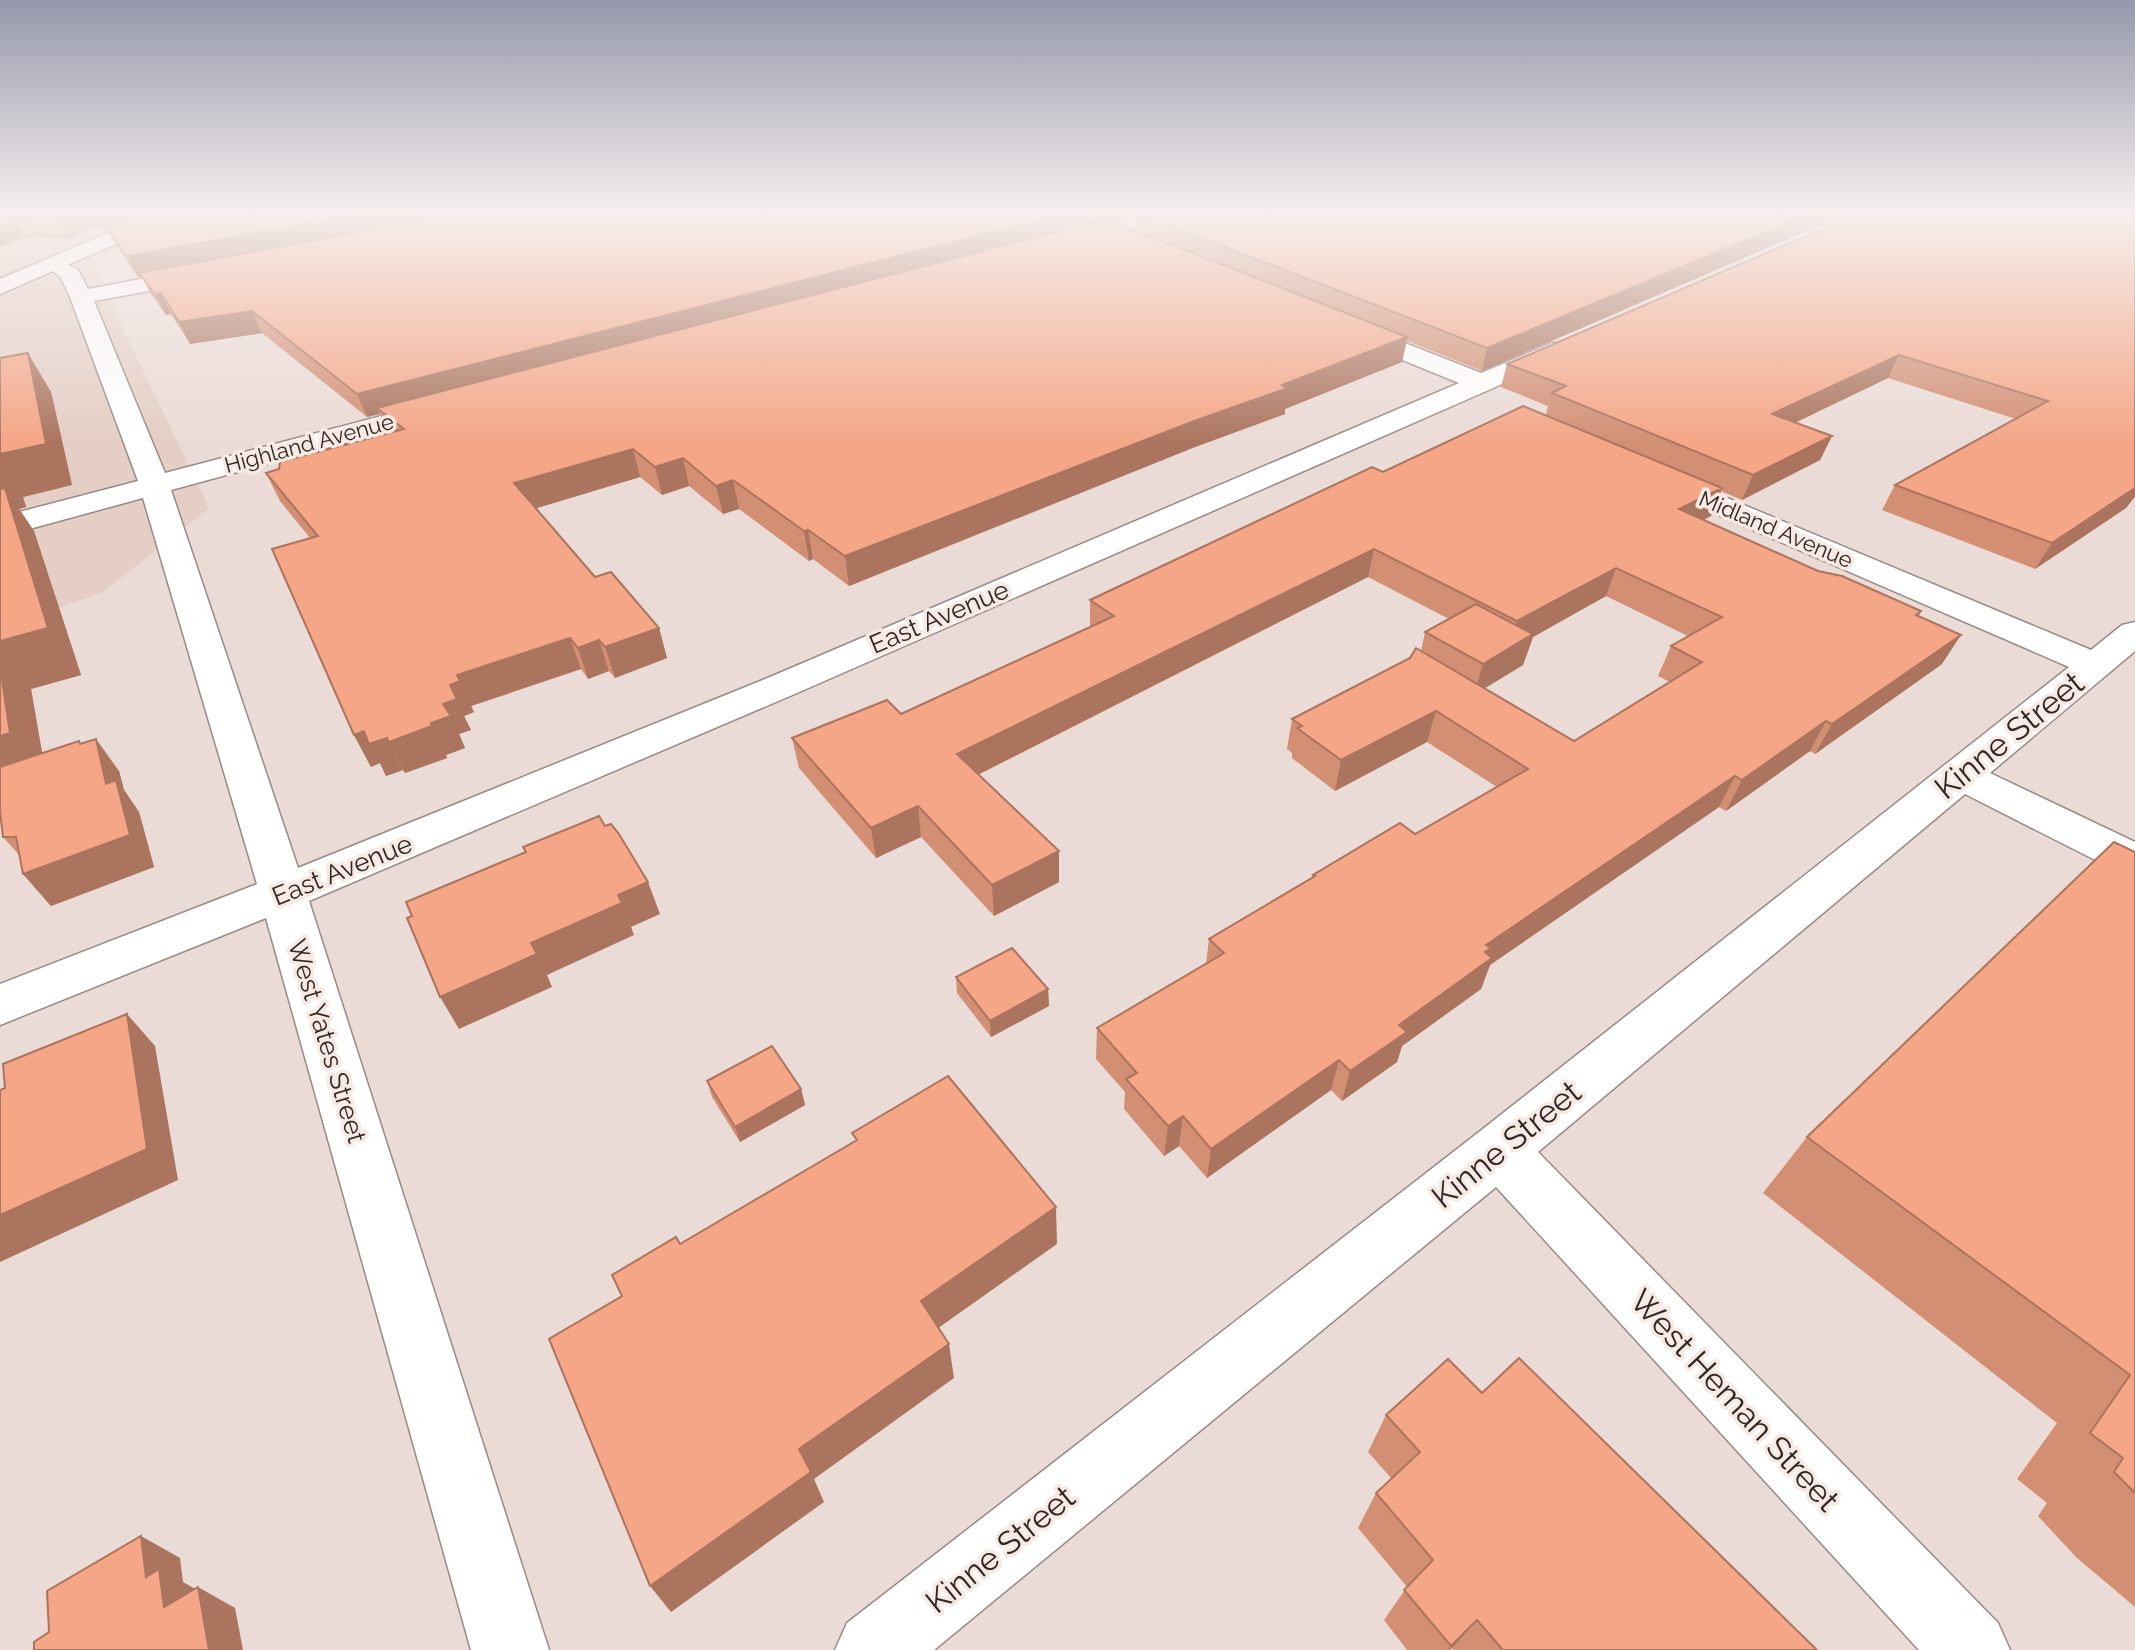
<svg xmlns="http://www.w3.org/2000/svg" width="2135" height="1650" font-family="Raleway,sans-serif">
<rect width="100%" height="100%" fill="#ebdbd6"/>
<!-- built -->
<path fill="#e4cec5" d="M0 213H210L93 266 209 508 102 593 0 627Z"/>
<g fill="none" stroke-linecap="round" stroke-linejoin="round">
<defs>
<g id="minor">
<path d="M1152 213H1184L1181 217 1069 247 1059 241 1062 237Z"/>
<path d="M55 257 78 270 88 289 204 267 215 274 204 281 94 301 165 473 442 400 452 402 456 408 452 414 171 490 298 868 770 677 1459 383 1341 335 1338 330 1341 325H1359L1481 373 1552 343H1570L1573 348 1570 353 1491 389 797 693 309 901 549 1650H471L266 918 0 1025V984L257 884 143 498 0 537V517L138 481 70 297 61 278 44 263Z"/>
<path d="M1660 470 2091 650 2122 625 2135 622V651L1990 773 2135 842V877L2119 872 1965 794 1538 1152 1998 1623 2010 1650H1919L1496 1187 934 1650H835L847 1623 1479 1132 2069 667 1649 485 1645 479 1649 473Z"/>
</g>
<path id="major" d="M155 213H181L178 217 0 294V279Z"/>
</defs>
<!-- minor casing -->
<use href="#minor" stroke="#988a84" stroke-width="3"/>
<!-- major casing -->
<use href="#major" stroke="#988a84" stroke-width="3"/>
<!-- minor -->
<use href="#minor" fill="#fff" fill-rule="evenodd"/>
<!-- major -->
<use href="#major" fill="#fff" fill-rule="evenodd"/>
</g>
<!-- wall -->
<g fill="#d28f74" fill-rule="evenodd">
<path d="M0 213H1848L1482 371 1407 341 1402 362 1285 409V414L1195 447 849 586 813 559 809 561 739 509 723 514 689 486 662 495 640 477 536 508 595 577 659 628 667 658 615 678 609 671 588 679 581 669 471 706 474 712 464 716 471 730 459 734 465 748 446 755 447 758 405 773 403 770 386 776 380 763 371 767 354 735 310 538 280 501 266 473 388 433 380 414 367 417 262 333 190 344 171 314 166 315 150 293 141 276 138 277 117 247 108 230 105 231 101 225 68 239 24 237 0 247ZM1137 214 1136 231 1111 220Z"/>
<path d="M2135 213 2133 499 2126 508 2035 569 1882 510 1895 485 2016 419 1888 378 1795 423 1832 436 1820 460 1742 500 1721 491 1711 516 1703 520 1818 571 1921 611 1919 616 1942 664 1815 754 1810 751 1726 811 1719 807 1490 965 1481 989 1402 1046 1397 1062 1342 1101 1331 1090 1207 1178 1179 1146 1164 1156 1124 1109 1125 1092 1096 1059 1097 1028 1206 964 1209 939 1313 878V875L1415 834 1497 787 1427 742 1335 791 1292 758V753L1287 749 1292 719 1410 658 1421 651 1425 632 1449 619 1368 577 978 775 1059 851V882L994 916 921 837 876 858 799 768 792 738 901 714 1090 627V600L1383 472 1546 415 1548 406 1501 387 1507 364ZM1606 596 1688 636 1671 646 1658 676 1670 682 1574 741 1484 688 1523 665 1533 637Z"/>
<path d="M0 358 51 392 72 485 23 497 26 507 19 509 34 531 81 675 31 689 42 753 81 744 119 771 124 790 139 812 154 867 51 906 23 874 20 856 3 837Z"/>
<path d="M2135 852V1607L2076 1557 2038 1516 2047 1503 2017 1479 2057 1423 1763 1193 1807 1137Z"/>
<path d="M956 977 1048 989 1049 1006 991 1037 957 993Z"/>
<path d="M707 1081 801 1089 805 1105 740 1142 712 1097Z"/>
<path d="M1482 1393 1817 1650H1453L1452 1648 1450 1650H1407L1384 1620 1407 1587 1358 1528 1376 1493 1392 1479 1368 1452 1386 1415Z"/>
</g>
<!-- shaded-wall -->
<g fill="#ab745e">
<path d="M75 213H95L101 225 68 239 57 220Z"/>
<path d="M96 213H148L105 231Z"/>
<path d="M367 213H476L138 277 127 256Z"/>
<path d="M1067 213H1091V220L1087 227 377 408 380 414 367 417 357 394Z"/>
<path d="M1109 213H1141L1109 221Z"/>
<path d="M1811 213H1848L1482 371 1487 348Z"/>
<path d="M13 218 24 237 0 247V223Z"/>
<path d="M161 293 171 314 166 315 155 294Z"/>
<path d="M252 311 262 333 190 344 179 322Z"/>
<path d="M1407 337 1402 362 1285 409V414L1195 447 849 586 845 556 1282 385Z"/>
<path d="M28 353 51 392 72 485 23 497 26 507 19 509 34 531 81 675 31 689 47 781 0 796V454Z"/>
<path d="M1899 355 1888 378 1762 438 1772 414Z"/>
<path d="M1832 436 1820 460 1742 500 1753 475Z"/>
<path d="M633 449 640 477 524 512 514 483Z"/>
<path d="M683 458 689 486 662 495 655 467Z"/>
<path d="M733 480 739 509 723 514 716 486Z"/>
<path d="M2135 482V497L2133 499 2126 508 2035 569 2052 543Z"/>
<path d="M1722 488 1711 516 1669 537 1679 509Z"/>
<path d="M808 530 813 559 809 561 804 531Z"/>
<path d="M1374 549 1368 577 959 784 957 754Z"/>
<path d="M1616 568 1606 596 1533 637 1523 665 1474 695 1483 664 1509 648 1517 621Z"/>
<path d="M659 628 667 658 615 678 605 647Z"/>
<path d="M1961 635 1942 664 1815 754 1832 724Z"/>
<path d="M570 638 581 669 471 706 474 712 464 716 471 730 459 734 465 748 446 755 447 758 405 773 389 742 431 723 443 704 450 685 457 675Z"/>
<path d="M599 640 609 671 588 679 578 648Z"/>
<path d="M1436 711 1427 742 1335 791 1341 760Z"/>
<path d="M1826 721 1810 751 1726 811 1742 780Z"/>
<path d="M364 731 387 738 403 770 386 776 380 763 371 767 354 735Z"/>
<path d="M96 739 119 771 124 790 139 812 154 867 51 906 23 874 106 784Z"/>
<path d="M1735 776 1719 807 1490 965 1481 989 1402 1046 1397 1062 1342 1101 1350 1071 1486 945Z"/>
<path d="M918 806 921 837 876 858 871 828Z"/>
<path d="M1059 851V882L994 916 992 885Z"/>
<path d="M648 882 660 914 631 927 634 935 547 975 552 987 459 1029 440 997 531 943 618 895Z"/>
<path d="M1048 989 1049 1006 991 1037 990 1021Z"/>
<path d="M127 1014 155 1046 178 1180 0 1262V1215Z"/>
<path d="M1339 1060 1331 1090 1207 1178 1211 1149Z"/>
<path d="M801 1089 805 1105 740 1142 735 1127Z"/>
<path d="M1183 1116 1179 1146 1164 1156 1168 1126Z"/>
<path d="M1056 1207 1057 1244 927 1336 921 1301Z"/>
<path d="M949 1344 954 1378 814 1479 824 1502 671 1612 650 1586 799 1449Z"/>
<path d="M141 1536 180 1558 183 1582 197 1590 164 1607 146 1577Z"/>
<path d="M198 1587 235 1608 243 1650H209Z"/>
<path d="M1477 1620 1452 1648 1447 1650Z"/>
</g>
<!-- building -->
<g fill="#f4a687" stroke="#ab745e" stroke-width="2">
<path d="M0 213H75L57 220 13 218 0 223Z"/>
<path d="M142 213H367L127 256 106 227Z"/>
<path d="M463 213H1067L357 394 252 311 179 322 161 293 155 294 139 273Z"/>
<path d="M1137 213H1811L1487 348Z"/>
<path d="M1860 213H2135V488L2052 543 1895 485 2048 401 1899 355 1772 414 1832 436 1753 475 1552 393 1566 386 1507 364Z"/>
<path d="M1106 219 1407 337 1282 385 1288 388 1197 420 845 556 808 530 804 531 733 480 716 486 683 458 655 467 633 449 514 483 595 577 611 572 659 628 605 647 599 640 578 648 570 638 457 675 460 681 450 685 457 699 443 704 451 716 431 723 432 726 389 742 387 738 369 744 364 731 354 735 272 549 318 536 266 473 279 469 280 462 404 429 377 408Z"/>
<path d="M28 353 46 444 0 454V358Z"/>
<path d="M1523 406 1722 488 1679 509 1818 571 1842 576 1921 611 1916 615 1961 635 1832 724 1826 721 1742 780 1735 776 1486 945 1491 948 1485 952 1492 958 1399 1025 1407 1032 1350 1071 1339 1060 1211 1149 1183 1116 1168 1126 1126 1079 1137 1073 1097 1028 1224 953 1209 939 1315 876 1313 875 1400 823 1415 834 1528 769 1436 711 1341 760 1297 728 1302 726 1292 719 1410 658 1416 648 1574 741 1702 662 1671 646 1722 617 1616 568 1517 621 1374 549 957 754 1059 851 992 885 918 806 871 828 792 738 887 700 901 714 1114 616 1090 600 1372 467 1383 472Z"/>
<path d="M5 488 48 628 0 641V489Z"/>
<path d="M1476 604 1533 634 1483 664 1425 632Z"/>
<path d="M0 666 10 733 0 736Z"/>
<path d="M96 739 106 784 116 780 130 835 23 874 16 837H3L0 812V767L79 741 80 744Z"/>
<path d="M599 816 605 826 611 824 619 834 648 882 618 895 622 903 531 943 537 954 440 997 407 918 412 916 406 902 526 852 523 847Z"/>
<path d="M2114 842 2135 852V1493L2114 1472 2123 1458 2090 1433 2130 1375 1807 1137Z"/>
<path d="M1012 948 1048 989 990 1021 956 977Z"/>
<path d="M127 1014 147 1149 0 1215V1090L5 1088 3 1064Z"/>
<path d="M772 1046 801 1089 735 1127 707 1081Z"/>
<path d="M948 1076 1056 1207 921 1301 949 1344 799 1449 811 1472 650 1586 549 1339 622 1296 612 1275 676 1237 680 1244 857 1140 852 1133Z"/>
<path d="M1519 1358 1817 1650H1503L1477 1620 1451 1646 1404 1590 1433 1560 1376 1493 1420 1452 1386 1415 1448 1359 1482 1393Z"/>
<path d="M141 1536 146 1577 159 1569 164 1607 198 1587 209 1650H34V1642L49 1632 47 1591Z"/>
</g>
<!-- sky -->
<linearGradient id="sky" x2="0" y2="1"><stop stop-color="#9598ac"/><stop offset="0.48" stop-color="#f6efed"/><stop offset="1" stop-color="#f6efed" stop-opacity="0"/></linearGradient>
<rect width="2135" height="444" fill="url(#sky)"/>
<g text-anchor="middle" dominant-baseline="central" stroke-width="7" stroke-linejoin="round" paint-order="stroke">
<!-- far-street labels -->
<g font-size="22" fill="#2d2725" stroke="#f8e9e3">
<text transform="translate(309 443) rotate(-15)">Highland Avenue</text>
<text transform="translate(1776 529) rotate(23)">Midland Avenue</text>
</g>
<!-- street labels -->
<g font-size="26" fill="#2d2725" stroke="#f8e9e3">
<text transform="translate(939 617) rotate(-23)">East Avenue</text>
<text transform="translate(342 870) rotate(-22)">East Avenue</text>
<text transform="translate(327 1041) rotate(73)">West Yates Street</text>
</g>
<!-- near-street labels -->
<g font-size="32" fill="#2d2725" stroke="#f8e9e3">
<text transform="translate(2009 735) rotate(-39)">Kinne Street</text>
<text transform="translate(1506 1144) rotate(-39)">Kinne Street</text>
<text transform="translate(1735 1400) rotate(47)">West Heman Street</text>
<text transform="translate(1000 1549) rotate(-39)">Kinne Street</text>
</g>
</g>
</svg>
